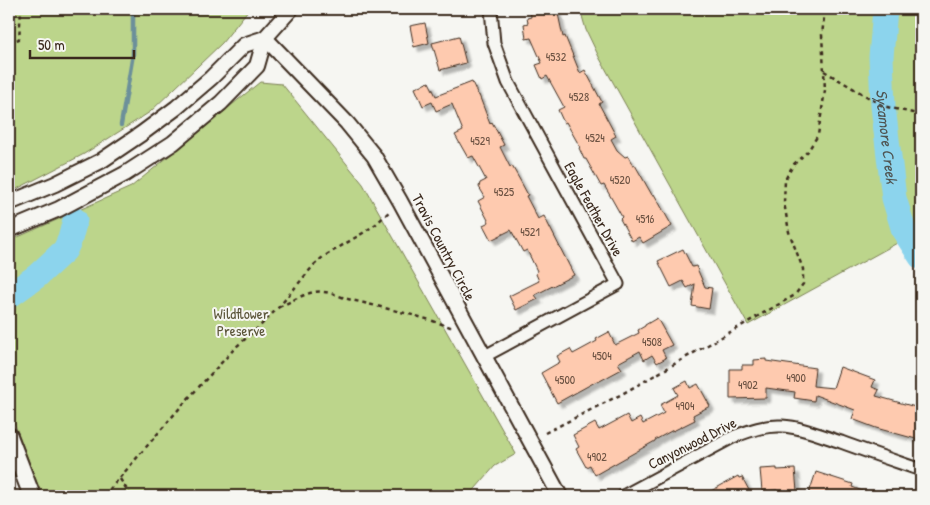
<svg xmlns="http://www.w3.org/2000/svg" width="930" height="505" font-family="'Patrick Hand',sans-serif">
<defs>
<filter id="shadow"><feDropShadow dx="4.5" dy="4.5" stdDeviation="1" flood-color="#0004"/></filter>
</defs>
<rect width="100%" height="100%" fill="#f6f6f2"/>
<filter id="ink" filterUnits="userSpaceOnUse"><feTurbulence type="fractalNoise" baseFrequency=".02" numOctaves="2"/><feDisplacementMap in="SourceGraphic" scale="10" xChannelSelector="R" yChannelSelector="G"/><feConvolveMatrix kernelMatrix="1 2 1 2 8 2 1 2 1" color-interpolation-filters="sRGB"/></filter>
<g filter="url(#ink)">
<!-- green -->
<g fill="#bcd58b" stroke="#7c8054">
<path d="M9 9H249L222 43 150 112 84 154 9 193Z"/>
<path d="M580 9H921V271L899 242 748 325 599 57 586 30Z"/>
<path d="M260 82 282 84 363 184 516 454 495 466 469 496H42L9 409V241L131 187Z"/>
</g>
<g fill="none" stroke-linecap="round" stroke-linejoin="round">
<!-- stream -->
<path stroke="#6c909a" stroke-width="4.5" d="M121 125 133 54V9"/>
<!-- river -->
<g stroke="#8cd4ed" stroke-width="25">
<path id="s1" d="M885 9 881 57 883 106 894 198 904 231 921 257"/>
<path d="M9 296 37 276 65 250 70 239 75 220"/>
</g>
</g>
<!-- building -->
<g fill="#fecaaf" stroke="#3b2a1e" filter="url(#shadow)">
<path d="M530 9H557L563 37 565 36 580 73 585 70 602 102 599 104 616 136 611 139 617 150 625 157 628 156 633 166 635 165 652 195 654 194 672 226 643 243 639 237 632 241 620 219 622 217 604 185 601 186 586 159H584L579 148 580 147 566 122 564 123 558 110 564 107 547 76 542 79 536 65 542 63 531 38 526 39 524 24 528 23 527 18 531 17Z"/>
<path d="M425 23 429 43 414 47 410 26Z"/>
<path d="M459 36 466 63 440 70 432 43Z"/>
<path d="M429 82 436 96 472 82 478 95H479L490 124 492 122 504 145 500 147 510 167 512 166 521 182 528 195 526 196 538 219 544 216 574 275 535 295 538 299 516 310 509 296 539 281 536 274 537 271 527 250 523 252 511 230 491 240 483 225 489 222 478 201 485 197 479 187 480 183 486 180 473 156 468 158 455 135 463 131 452 104 436 111 432 102 423 106 415 88Z"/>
<path d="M683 249 692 267 696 266 705 287 712 288 709 309 692 306 695 284 687 288 683 281 671 287 658 261Z"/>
<path d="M657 318 672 345 662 350 666 358 657 363 652 355 644 360 640 351 618 363 622 369 598 382 597 381 557 403 541 373 560 362 557 356 570 349 573 354 597 341 596 339 609 332 615 345 639 333 638 330 645 326V325Z"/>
<path d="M766 359V361L815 368 813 386 833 388 840 367 875 380 872 387 879 390 876 396 919 408V410H921V438L917 437 916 439 876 428 852 419 855 410 815 395 814 401 794 398 795 392 766 388V398L730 399V369H742V365H754V360Z"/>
<path d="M687 381 690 388 698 384 710 406 693 415 695 420 673 431V430L655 440V441L595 475 590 465 586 467 576 449 579 447 573 435 595 423 599 430 627 415 631 423 640 418 643 424 664 413 660 405 678 395 674 388Z"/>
<path d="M777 468V470L795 469 797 491 777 492V490L762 491 760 469Z"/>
<path d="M816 472 853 484 852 487 873 495V496H808Z"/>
<path d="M738 476 739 478 742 477 752 496H702Z"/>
</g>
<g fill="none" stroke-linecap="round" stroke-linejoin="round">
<defs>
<g id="minor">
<path d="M485 356 618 284 508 82 494 43 491 9"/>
<path d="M623 496 733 437C749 431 764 425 782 426 802 427 822 436 841 442 868 452 895 461 921 470"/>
</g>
<g id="tertiary">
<path d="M265 38 347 123 374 156 400 201 560 496"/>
<path d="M9 203 55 184 101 161 141 134 176 108 211 78 244 45 265 38"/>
<path d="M9 230 59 209 125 174 173 143 221 103 257 66 265 38 291 9"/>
</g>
<path id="secondary" d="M9 436 32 496"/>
</defs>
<!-- minor casing -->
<use href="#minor" stroke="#3b2a1e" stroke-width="15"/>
<!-- tertiary casing -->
<use href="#tertiary" stroke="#3b2a1e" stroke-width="18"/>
<!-- secondary casing -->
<use href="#secondary" stroke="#3b2a1e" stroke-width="20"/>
<!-- path -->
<g stroke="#3b2a1e" stroke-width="2.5" stroke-dasharray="4 4" stroke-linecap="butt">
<path d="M9 42 19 39 21 9"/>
<path d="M824 71 883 106 921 115"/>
<path d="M279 307C291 302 302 294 315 292 326 290 338 296 348 299 383 308 419 315 453 328"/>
<path d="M545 433 622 394 795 295 803 284V269L789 232 784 202 785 180 793 165 808 151 818 135 825 90 822 35 825 9"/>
<path d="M120 479 131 496"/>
<path d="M104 496 184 403 236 347 259 327 278 308 314 265 323 257 363 233 376 224 390 211"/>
</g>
<!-- minor -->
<use href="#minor" stroke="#f6f6f2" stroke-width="11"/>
<!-- tertiary -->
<use href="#tertiary" stroke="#f6f6f2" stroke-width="14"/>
<!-- secondary -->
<use href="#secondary" stroke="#f6f6f2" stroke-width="16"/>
</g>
</g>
<g text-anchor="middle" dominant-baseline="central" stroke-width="4" stroke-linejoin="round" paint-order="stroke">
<!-- number labels -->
<g font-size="12" fill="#6c5242">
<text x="556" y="56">4532</text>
<text x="579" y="96">4528</text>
<text x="595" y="137">4524</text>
<text x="480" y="140">4529</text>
<text x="620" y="179">4520</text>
<text x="504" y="191">4525</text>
<text x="645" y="218">4516</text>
<text x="530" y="231">4521</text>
<text x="652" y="341">4508</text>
<text x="602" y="355">4504</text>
<text x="796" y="377">4900</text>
<text x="565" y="379">4500</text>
<text x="748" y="384">4902</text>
<text x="685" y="405">4904</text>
<text x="597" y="456">4902</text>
</g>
<!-- street labels -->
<g font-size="15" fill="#3b2a1e" stroke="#f6f6f2">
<text transform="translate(594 209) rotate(61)">Eagle Feather Drive</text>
<text transform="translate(444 247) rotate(62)">Travis Country Circle</text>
<text transform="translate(692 443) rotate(-27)">Canyonwood Drive</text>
</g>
<!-- park labels -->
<g font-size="15" fill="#5b5539" stroke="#f6f6f2">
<text x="241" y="313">Wildflower<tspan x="241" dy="17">Preserve</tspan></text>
</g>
<!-- water labels -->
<g font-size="16" font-style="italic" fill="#4f5452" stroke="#f6f6f2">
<text stroke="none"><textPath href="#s1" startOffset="128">Sycamore Creek</textPath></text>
</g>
</g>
<!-- margin -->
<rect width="930" height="505" fill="none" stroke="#f6f6f2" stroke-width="30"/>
<rect x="15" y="15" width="900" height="475" fill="none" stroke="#3b2a1e" stroke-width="2" filter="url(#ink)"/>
<!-- scale -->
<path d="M30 50v8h104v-8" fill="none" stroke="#3b2a1e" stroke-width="2.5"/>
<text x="38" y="50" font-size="15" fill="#3b2a1e" stroke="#f6f6f2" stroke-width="4" paint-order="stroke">50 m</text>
</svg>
